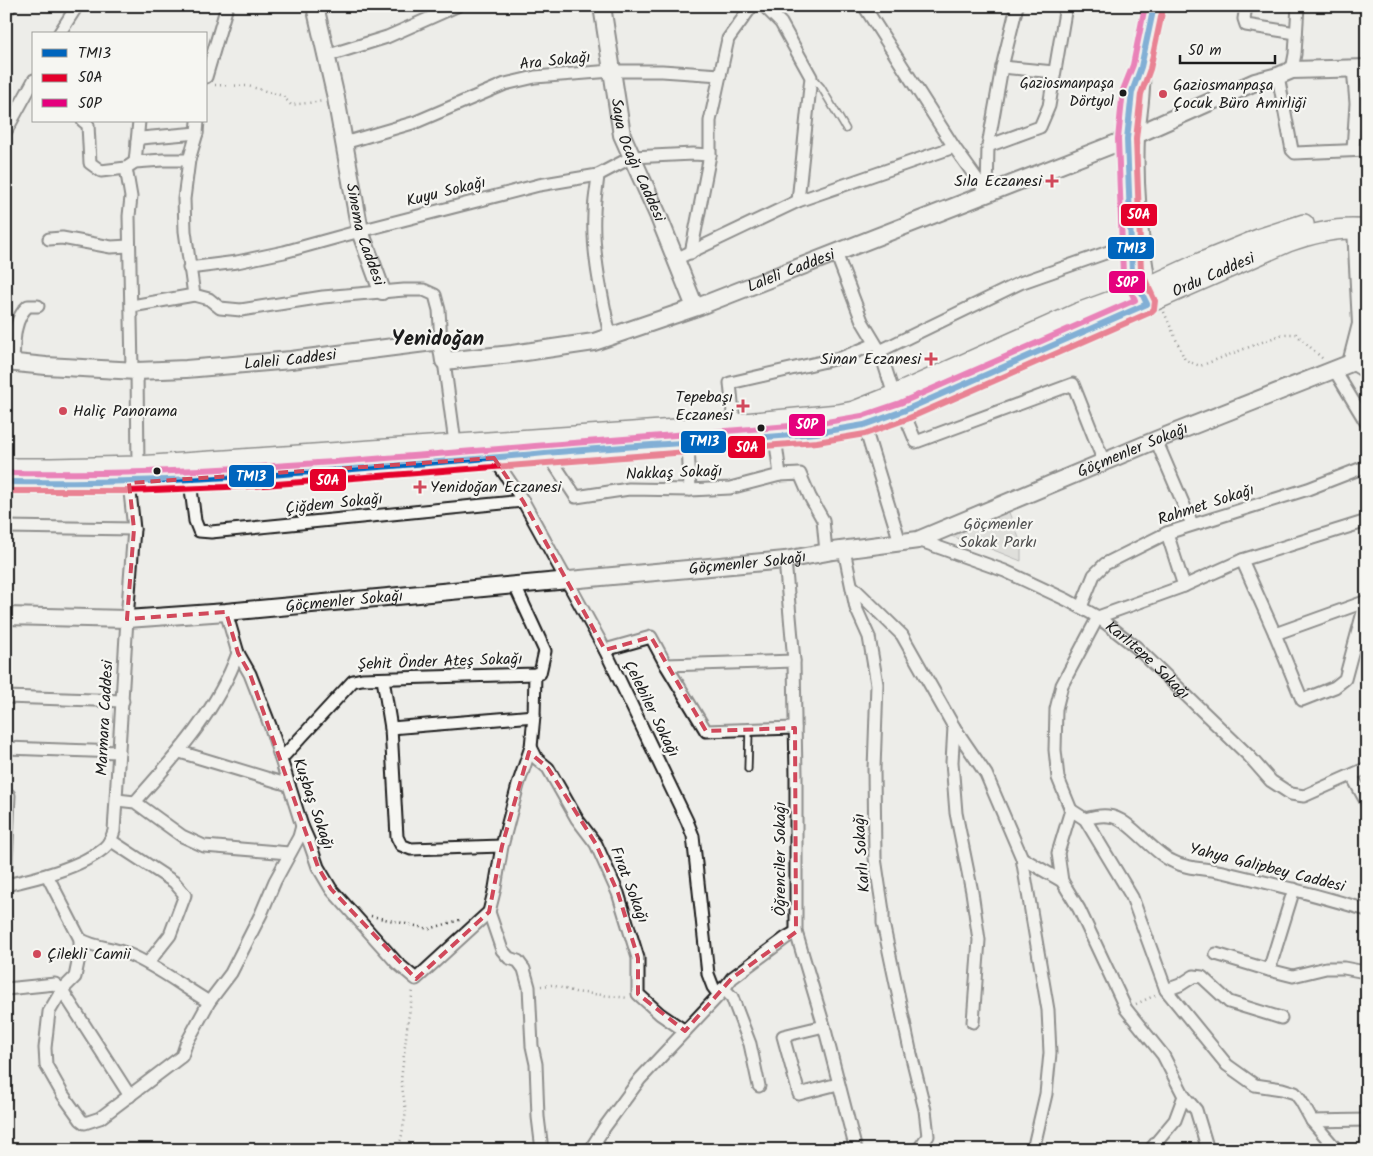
<svg xmlns="http://www.w3.org/2000/svg" width="1373" height="1156" font-family="Kalam,sans-serif">
<rect width="100%" height="100%" fill="#edede9"/>
<filter id="ink" filterUnits="userSpaceOnUse"><feTurbulence type="fractalNoise" baseFrequency=".02" numOctaves="2"/><feDisplacementMap in="SourceGraphic" scale="10" xChannelSelector="R" yChannelSelector="G"/><feConvolveMatrix kernelMatrix="1 2 1 2 8 2 1 2 1" color-interpolation-filters="sRGB"/></filter>
<g filter="url(#ink)">
<!-- green -->
<path fill="#cececb" stroke="#757574" d="M1008 510 1021 543V561L986 547 944 534Z"/>
<g fill="none" stroke-linecap="round" stroke-linejoin="round">
<defs>
<g id="lane">
<path d="M812 77 821 87 846 129"/>
<path d="M748 769 749 730"/>
</g>
<g id="street">
<path d="M764 6 781 23 811 77 798 201"/>
<path d="M864 6 954 147 987 193"/>
<path d="M1246 6 1244 19 1246 25 1296 33"/>
<path d="M6 11 11 6"/>
<path d="M59 34 77 6"/>
<path d="M326 56 387 37 457 6"/>
<path d="M1002 67 1054 72"/>
<path d="M1292 70 1295 54 1298 6"/>
<path d="M1278 76 1292 150 1295 153 1367 150"/>
<path d="M206 77 227 6"/>
<path d="M83 121 88 125 90 163 101 171 126 168 135 162 163 160H189"/>
<path d="M6 131 34 80"/>
<path d="M137 142 139 121"/>
<path d="M344 143 416 122 505 84 535 77 612 71H662L720 75"/>
<path d="M988 146 1040 127 1049 106 1066 6"/>
<path d="M1353 150 1356 103 1353 68"/>
<path d="M135 162 137 142 141 138 197 133"/>
<path d="M126 168 131 197 129 216 132 370"/>
<path d="M598 175C597 188 594 201 594 214 592 255 602 296 610 336"/>
<path d="M987 193 988 146 1002 67 1017 6"/>
<path d="M49 239 62 238 111 247 129 246"/>
<path d="M691 253 710 155V121L728 39 752 6"/>
<path d="M836 253 862 321 880 351 894 395"/>
<path d="M676 259 798 201 954 147"/>
<path d="M189 268 237 262 284 252 360 231 539 185 598 175 632 157 693 154 710 155"/>
<path d="M194 295 185 231 184 199 189 160 197 133 198 121"/>
<path d="M132 306 194 295 209 299 220 308 241 310 323 297 404 290H424L435 295 439 310 441 341"/>
<path d="M880 351 1020 283 1131 244"/>
<path d="M444 361 455 443"/>
<path d="M13 363C14 344 13 319 28 306H38"/>
<path d="M1351 363 1367 373"/>
<path d="M137 371 138 466"/>
<path d="M1335 371 1367 424"/>
<path d="M903 411 916 442 1073 384 1104 462"/>
<path d="M734 423 730 383 843 357 875 344"/>
<path d="M864 425 900 542"/>
<path d="M775 436 780 475"/>
<path d="M1156 440 1192 524"/>
<path d="M688 443 690 490"/>
<path d="M547 453 576 497 629 489 690 490 730 488 780 475 800 474 810 497 823 520 826 552"/>
<path d="M494 458 523 501 605 650 687 821 693 836 708 974 713 987 719 995"/>
<path d="M190 481 195 521 199 531 211 532 523 501"/>
<path d="M6 527 134 529"/>
<path d="M1167 533 1184 586"/>
<path id="s1" d="M918 540 1005 571 1067 600 1098 617 1136 647 1249 756 1271 781 1291 794 1304 796 1367 768"/>
<path d="M844 550 856 608 869 637 877 684 874 769 875 858 883 911V923L910 1050 925 1110 928 1136 918 1150"/>
<path d="M785 560 794 661 796 776V932L824 1026 856 1150"/>
<path d="M1242 560 1275 634 1302 700 1335 687 1345 679 1366 601"/>
<path d="M853 587 902 635 954 727 986 774 1022 858 1048 1010 1050 1053 1046 1094 1033 1150"/>
<path d="M1081 607 1094 575 1105 564 1167 533 1308 489 1367 466"/>
<path d="M226 612 238 653 250 674 271 728 302 826 310 844 318 867 331 889 397 963 416 979 489 912 495 888 502 846 518 785 531 747 534 716 535 674"/>
<path d="M1275 634 1367 601"/>
<path d="M605 650 651 637 666 665 706 731 795 728"/>
<path d="M666 665 794 661"/>
<path d="M383 679 391 728 397 837 401 845 411 849 502 846"/>
<path d="M6 697 123 701"/>
<path d="M954 727 952 762 956 813 972 892 979 940 973 1022"/>
<path d="M391 728 534 716"/>
<path d="M531 747 537 759 548 768 577 819 596 844 618 893 638 958V994L660 1014 685 1031"/>
<path d="M6 748 119 752"/>
<path d="M180 752 289 785"/>
<path d="M281 759 353 681 362 679 535 674 540 673 545 651 515 586"/>
<path d="M1352 776 1367 803"/>
<path d="M6 795H9L6 866"/>
<path d="M117 800 135 802 182 836 204 846 289 853"/>
<path d="M135 802C175 757 217 711 238 653"/>
<path d="M1071 810 1085 819 1132 897 1166 990 1227 1065 1255 1085 1282 1089 1295 1093 1301 1101 1312 1121 1337 1150"/>
<path d="M1085 819C1092 817 1100 815 1108 816 1129 817 1151 852 1172 861 1188 870 1209 868 1227 873 1274 884 1320 896 1367 910"/>
<path d="M110 840 174 882 185 895 170 935 148 963"/>
<path d="M1022 858 1062 881 1079 909 1126 1009 1163 1055 1184 1096 1196 1110 1208 1150"/>
<path d="M47 875 80 939V953L75 977 62 990 130 1096"/>
<path d="M1062 881 1058 853 1071 810 1058 778 1055 750 1056 709 1062 685 1098 617 1184 586 1242 560 1367 521"/>
<path d="M6 885C37 878 80 868 104 848 110 843 112 837 114 831L127 619 134 529 129 483"/>
<path d="M489 912 502 950 509 958 518 961 524 969 529 987 532 1046 536 1064 538 1117 542 1150"/>
<path d="M80 939C94 948 112 947 128 954 157 966 182 986 209 1002"/>
<path d="M1216 954 1269 970 1294 889"/>
<path d="M1269 970 1293 976 1326 968H1344L1365 972 1367 974"/>
<path d="M723 988 732 997 750 1044 759 1086"/>
<path d="M6 989 55 984 62 990 49 1012 45 1048 46 1065 63 1095 81 1120 85 1123 100 1118 182 1056 186 1044 209 1002 231 973 261 914 275 881 299 837 302 826"/>
<path d="M1166 990 1180 985 1194 976 1202 977 1229 1002 1281 1018"/>
<path d="M824 1026 783 1036 799 1094 838 1084"/>
<path d="M1312 1121 1367 1120"/>
<path d="M590 1150 604 1128 640 1079 719 995 732 978 787 937 796 932"/>
<path d="M1150 1150 1175 1120 1184 1096"/>
</g>
<g id="secondary">
<path id="s2" d="M315 6 336 98 360 231 382 291"/>
<path id="s3" d="M602 6 622 135 658 215 695 307"/>
<path d="M1141 67C1143 91 1138 113 1136 136 1134 182 1138 226 1145 271L1144 283 1141 290 1135 283 1132 273 1127 139 1132 92 1141 67 1154 6"/>
<path id="s4" d="M6 362 46 366 137 371 186 369 291 360 441 341 444 361 512 354 594 342 700 306 1127 139 1255 82 1278 76 1292 70 1367 68"/>
<path id="s5" d="M6 616 127 619 226 612 785 560 833 551 918 540 1156 440 1351 363 1361 324 1356 228"/>
</g>
<g id="primary">
<path d="M6 468H51L138 466 690 428 839 414 854 411 894 395 1078 313 1141 290 1202 262 1261 238 1304 224"/>
<path id="s6" d="M6 482 105 484 190 481 445 463 816 433 864 425 903 411 1288 242C1313 233 1340 226 1367 230"/>
</g>
</defs>
<!-- lane casing -->
<use href="#lane" stroke="#1c1c1c" stroke-width="9"/>
<!-- street casing -->
<use href="#street" stroke="#1c1c1c" stroke-width="15"/>
<!-- secondary casing -->
<use href="#secondary" stroke="#1c1c1c" stroke-width="20"/>
<!-- primary casing -->
<use href="#primary" stroke="#1c1c1c" stroke-width="22"/>
<!-- path -->
<g stroke="#1c1c1c" stroke-width="2.5" stroke-dasharray="1 4" stroke-linecap="butt">
<path d="M215 85 248 86 283 96 291 105 324 101"/>
<path d="M1164 312 1185 360 1200 366 1283 334H1296L1323 359"/>
<path d="M371 916 429 929 463 919"/>
<path d="M541 986 552 985 575 992 629 998"/>
<path d="M1136 1004 1156 995"/>
<path d="M396 1150 401 1140 406 1112 401 1080 408 1020 413 990"/>
</g>
<!-- lane -->
<use href="#lane" stroke="#f6f6f2" stroke-width="5.5"/>
<!-- street -->
<use href="#street" stroke="#f6f6f2" stroke-width="11"/>
<!-- secondary -->
<use href="#secondary" stroke="#f6f6f2" stroke-width="16"/>
<!-- primary -->
<use href="#primary" stroke="#f6f6f2" stroke-width="19"/>
<defs>
<path id="bus-1" d="M6 482C183 485 359 469 535 454 629 446 723 441 816 433L864 425 903 411 1147 304 1132 273 1127 139 1132 92 1141 67 1154 6"/>
<path id="bus-2" d="M6 491H128L251 486 777 445 817 442 865 434 907 419 1151 312 1154 309 1155 301 1141 271 1136 139 1141 94 1150 69 1163 8"/>
<path id="bus-3" d="M6 473C183 476 359 461 535 446 628 438 722 432 815 424L862 416 900 403 1135 300 1123 274 1118 139 1123 90 1133 65 1145 6"/>
</defs>
<!-- bus-1 casing -->
<use href="#bus-1" stroke="#f6f6f2" stroke-width="10"/>
<!-- bus-2 casing -->
<use href="#bus-2" stroke="#f6f6f2" stroke-width="10"/>
<!-- bus-3 casing -->
<use href="#bus-3" stroke="#f6f6f2" stroke-width="10"/>
<!-- bus-1 -->
<use href="#bus-1" stroke="#0065bd" stroke-width="6"/>
<!-- bus-2 -->
<use href="#bus-2" stroke="#e4002b" stroke-width="6"/>
<!-- bus-3 -->
<use href="#bus-3" stroke="#e5007d" stroke-width="6"/>
</g>
</g>
<!-- marked area -->
<path d="M0 0H1373V1156H0ZM494 458 523 501 605 650 651 637 706 731 795 728 796 932 732 978 685 1031 638 994V958L618 893 596 844 548 768 529 752 502 846 489 912 416 979 331 889 318 867 250 674 238 653 226 612 127 619 134 529 129 483Z" fill="#edede9" fill-opacity=".55" fill-rule="evenodd"/>
<path fill="none" stroke="#d1495b" stroke-width="4" stroke-dasharray="10 6" stroke-linejoin="round" d="M494 458 523 501 605 650 651 637 706 731 795 728 796 932 732 978 685 1031 638 994V958L618 893 596 844 548 768 529 752 502 846 489 912 416 979 331 889 318 867 250 674 238 653 226 612 127 619 134 529 129 483Z"/>
<!-- markers -->
<g fill="#1c1c1c" stroke="#f6f6f2" stroke-width="2">
<circle cx="1123" cy="93" r="4.5"/>
<circle cx="761" cy="428" r="4.5"/>
<circle cx="157" cy="471" r="4.5"/>
</g>
<g fill="#d1495b" stroke="#f6f6f2" stroke-width="2">
<circle cx="1163" cy="94" r="5"/>
<path d="M1049.5 173.5h5v5h5v5h-5v5h-5v-5h-5v-5h5z"/>
<path d="M928.5 351.5h5v5h5v5h-5v5h-5v-5h-5v-5h5z"/>
<path d="M740.5 398.5h5v5h5v5h-5v5h-5v-5h-5v-5h5z"/>
<circle cx="63" cy="411" r="5"/>
<path d="M417.5 479.5h5v5h5v5h-5v5h-5v-5h-5v-5h5z"/>
<circle cx="37" cy="954" r="5"/>
</g>
<g text-anchor="middle" dominant-baseline="central" stroke-width="4.5" stroke-linejoin="round" paint-order="stroke">
<!-- bus labels -->
<g font-size="15" fill="#1c1c1c" stroke="#f6f6f2" text-anchor="end">
<text x="1114" y="84">Gaziosmanpaşa<tspan x="1114" dy="18">Dörtyol</tspan></text>
</g>
<!-- street labels -->
<g font-size="16" fill="#1c1c1c" stroke="#f6f6f2">
<text transform="translate(555 61) rotate(-6)">Ara Sokağı</text>
<text stroke="none"><textPath href="#s3" startOffset="159">Saya Ocağı Caddesi</textPath></text>
<text transform="translate(446 192) rotate(-14)">Kuyu Sokağı</text>
<text stroke="none"><textPath href="#s2" startOffset="234">Sinema Caddesi</textPath></text>
<text stroke="none"><textPath href="#s4" startOffset="818">Laleli Caddesi</textPath></text>
<text stroke="none"><textPath href="#s6" startOffset="1241">Ordu Caddesi</textPath></text>
<text stroke="none"><textPath href="#s4" startOffset="285">Laleli Caddesi</textPath></text>
<text stroke="none"><textPath href="#s5" startOffset="1149">Göçmenler Sokağı</textPath></text>
<text transform="translate(674 473) rotate(-2)">Nakkaş Sokağı</text>
<text transform="translate(334 504) rotate(-6)">Çiğdem Sokağı</text>
<text transform="translate(1206 505) rotate(-18)">Rahmet Sokağı</text>
<text stroke="none"><textPath href="#s5" startOffset="744">Göçmenler Sokağı</textPath></text>
<text stroke="none"><textPath href="#s5" startOffset="339">Göçmenler Sokağı</textPath></text>
<text stroke="none"><textPath href="#s1" startOffset="262">Karlıtepe Sokağı</textPath></text>
<text transform="translate(440 662) rotate(-2)">Şehit Önder Ateş Sokağı</text>
<text transform="translate(651 709) rotate(64)">Çelebiler Sokağı</text>
<text transform="translate(105 718) rotate(-87)">Marmara Caddesi</text>
<text transform="translate(313 804) rotate(71)">Kuşbaş Sokağı</text>
<text transform="translate(862 853) rotate(-94)">Karlı Sokağı</text>
<text transform="translate(780 859) rotate(-90)">Öğrenciler Sokağı</text>
<text transform="translate(1267 868) rotate(14)">Yahya Galipbey Caddesi</text>
<text transform="translate(629 885) rotate(69)">Fırat Sokağı</text>
</g>
<!-- poi labels -->
<g font-size="16" fill="#1c1c1c" stroke="#f6f6f2" text-anchor="start">
<text x="1173" y="85">Gaziosmanpaşa<tspan x="1173" dy="18">Çocuk Büro Amirliği</tspan></text>
<text x="1042" y="181" text-anchor="end">Sıla Eczanesi</text>
<text x="921" y="359" text-anchor="end">Sinan Eczanesi</text>
<text x="733" y="397" text-anchor="end">Tepebaşı<tspan x="733" dy="18">Eczanesi</tspan></text>
<text x="73" y="411">Haliç Panorama</text>
<text x="430" y="487">Yenidoğan Eczanesi</text>
<text x="47" y="954">Çilekli Camii</text>
</g>
<!-- park labels -->
<g font-size="16" fill="#515151" stroke="#f6f6f2">
<text x="998" y="524">Göçmenler<tspan x="998" dy="18">Sokak Parkı</tspan></text>
</g>
<!-- district labels -->
<g font-size="21" font-weight="bold" fill="#1c1c1c" stroke="#f6f6f2">
<text x="438" y="339">Yenidoğan</text>
</g>
</g>
<g stroke="#f6f6f2" stroke-width="2">
<rect x="1120" y="203" width="38" height="24" rx="5" fill="#e4002b"/>
<rect x="1107" y="236" width="48" height="24" rx="5" fill="#0065bd"/>
<rect x="1108" y="270" width="38" height="24" rx="5" fill="#e5007d"/>
<rect x="788" y="413" width="38" height="24" rx="5" fill="#e5007d"/>
<rect x="680" y="430" width="47" height="24" rx="5" fill="#0065bd"/>
<rect x="727" y="435" width="39" height="24" rx="5" fill="#e4002b"/>
<rect x="228" y="464" width="47" height="24" rx="5" fill="#0065bd"/>
<rect x="309" y="468" width="38" height="24" rx="5" fill="#e4002b"/>
</g>
<g font-size="14" text-anchor="middle" font-weight="bold" fill="#fff">
<text x="1139" y="219">50A</text>
<text x="1131" y="253">TM13</text>
<text x="1127" y="287">50P</text>
<text x="807" y="429">50P</text>
<text x="704" y="446">TM13</text>
<text x="747" y="452">50A</text>
<text x="251" y="481">TM13</text>
<text x="328" y="485">50A</text>
</g>
<!-- margin -->
<rect width="1373" height="1156" fill="none" stroke="#f6f6f2" stroke-width="25"/>
<rect x="12" y="12" width="1348" height="1131" fill="none" stroke="#1c1c1c" stroke-width="2" filter="url(#ink)"/>
<!-- legend -->
<rect x="32" y="32" width="175" height="90" fill="#f6f6f2" stroke="#9f9f9c"/>
<rect x="42" y="49" width="25" height="8" fill="#0065bd" stroke="#9f9f9c"/>
<text x="78" y="58" font-size="15" fill="#1c1c1c">TM13</text>
<rect x="42" y="74" width="25" height="8" fill="#e4002b" stroke="#9f9f9c"/>
<text x="78" y="82" font-size="15" fill="#1c1c1c">50A</text>
<rect x="42" y="99" width="25" height="8" fill="#e5007d" stroke="#9f9f9c"/>
<text x="78" y="108" font-size="15" fill="#1c1c1c">50P</text>
<!-- scale -->
<path d="M1180 55v8h95v-8" fill="none" stroke="#1c1c1c" stroke-width="2.5"/>
<text x="1188" y="55" font-size="15" fill="#1c1c1c" stroke="#f6f6f2" stroke-width="4" paint-order="stroke">50 m</text>
</svg>
